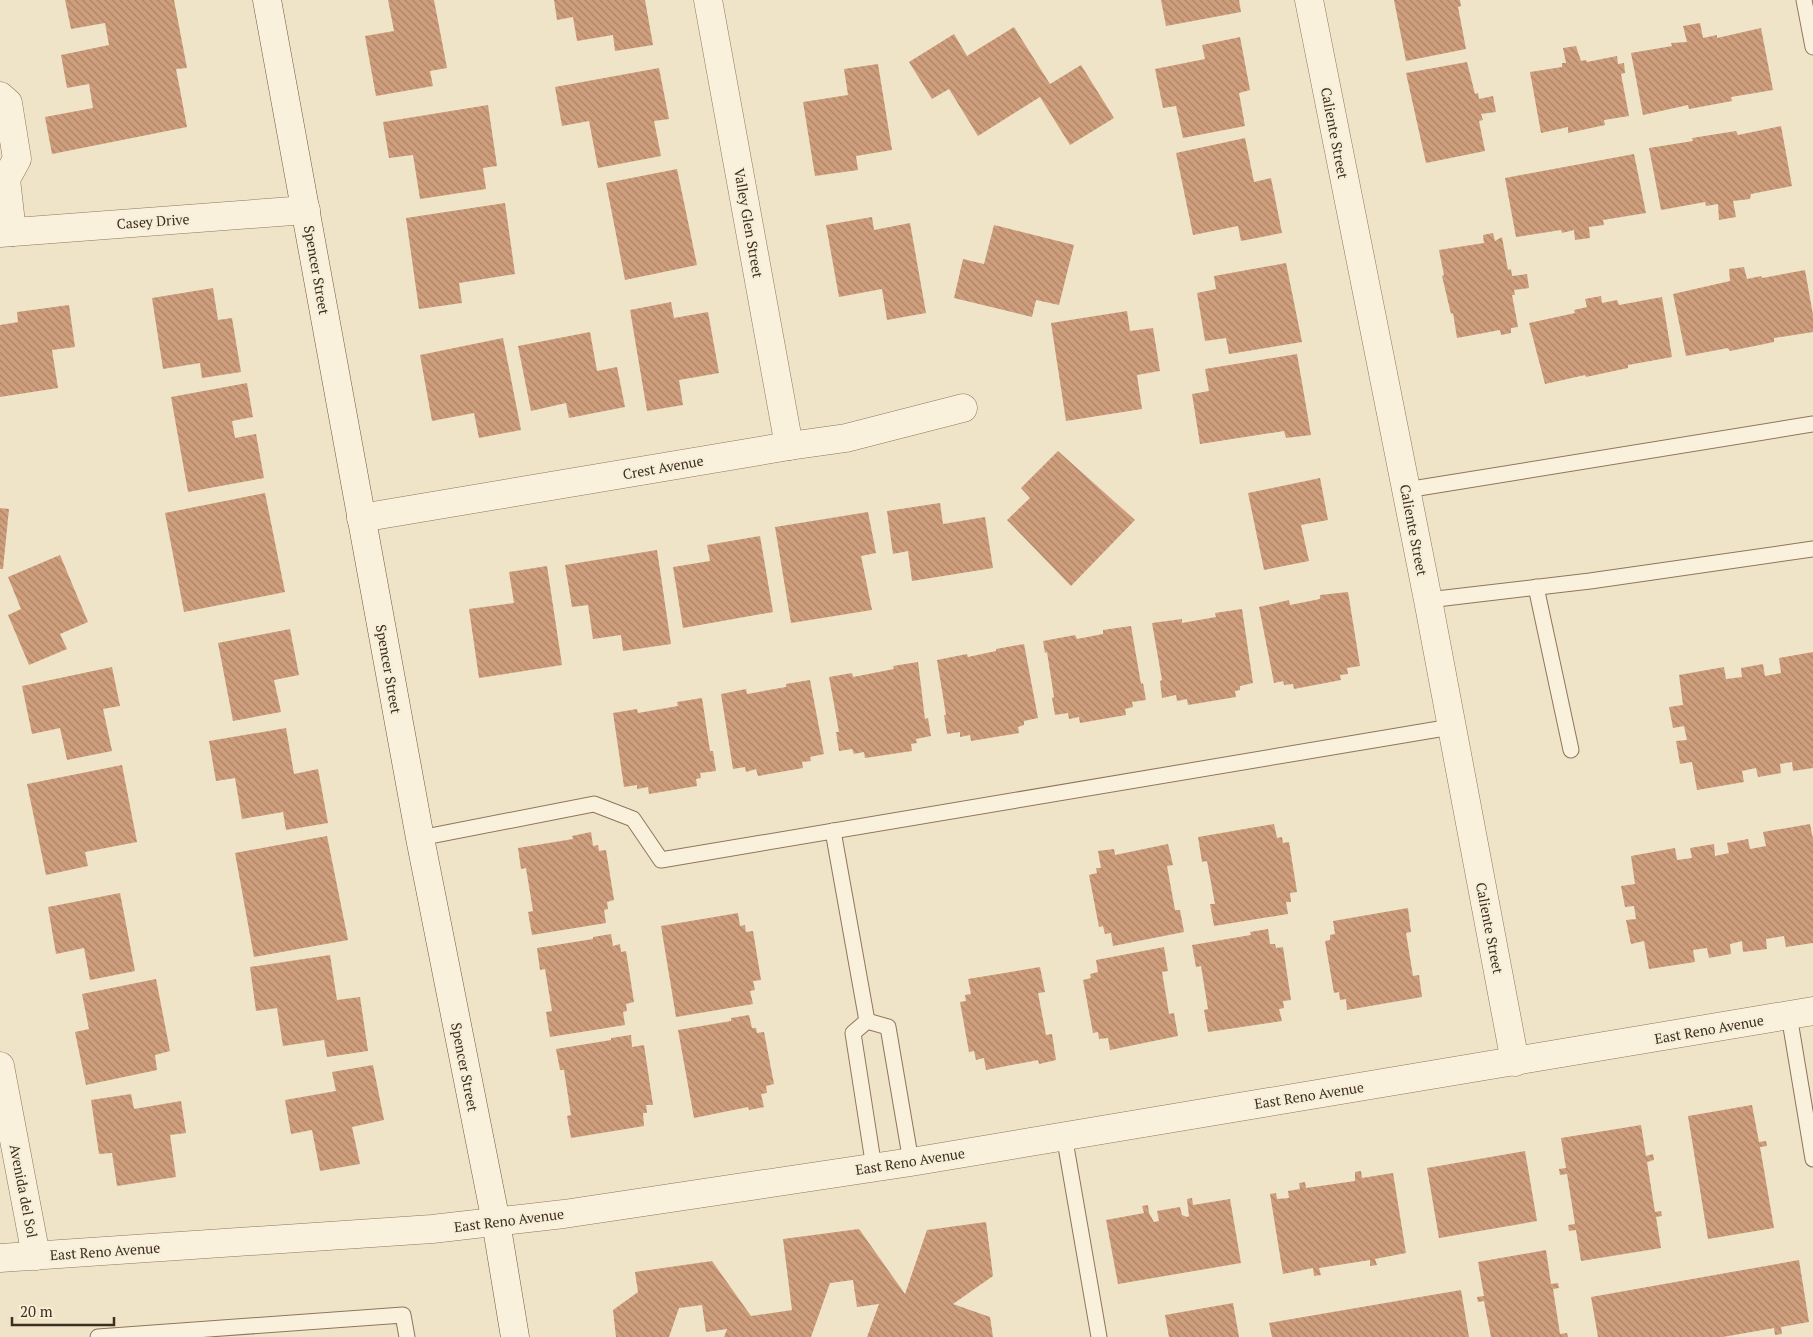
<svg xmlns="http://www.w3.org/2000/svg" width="1813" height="1337" font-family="'PT Serif',serif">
<defs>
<pattern id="building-back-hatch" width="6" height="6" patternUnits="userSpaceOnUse" patternTransform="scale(1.25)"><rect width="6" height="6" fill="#cf9f7d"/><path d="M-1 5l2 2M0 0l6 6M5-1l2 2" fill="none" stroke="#a98266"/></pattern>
</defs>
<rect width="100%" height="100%" fill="#f0e4c8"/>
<!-- building -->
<g fill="url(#building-back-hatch)">
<path d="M65 0H174L187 68 176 69 187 127 52 154 45 117 93 108 89 84 67 88 61 55 109 45 105 23 71 29Z"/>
<path d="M388 0H434L447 68 430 71 433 86 376 96 365 36 394 31Z"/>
<path d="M554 0H645L653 45 615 51 613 35 577 41 573 17 557 20Z"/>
<path d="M1161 0H1239L1241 12 1166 26Z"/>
<path d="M1394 0H1460L1461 6 1458 7 1466 49 1406 61Z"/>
<path d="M1700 23 1703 38 1717 35V38L1761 28 1773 90 1731 97 1732 101 1689 109 1688 105 1643 115 1631 53 1672 46 1671 43 1687 42 1683 26Z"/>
<path d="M1014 27 1050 84 1081 65 1114 118 1070 145 1040 97 978 136 949 89 932 99 909 62 954 34 967 56Z"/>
<path d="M1240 37 1250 90 1239 93 1245 126 1183 138 1176 106 1163 108 1155 69 1205 59 1202 45Z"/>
<path d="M1576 46 1581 61 1586 60 1587 62 1617 56 1618 64 1624 63 1625 73 1621 74 1629 116 1604 120 1605 125 1568 133V127L1541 133 1530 72 1562 67V63H1566L1563 48Z"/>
<path d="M1467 62 1475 94 1478 93 1479 99 1493 96 1496 112 1481 114 1483 120 1479 121 1485 151 1426 163 1406 73Z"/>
<path d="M878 64 892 150 856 156 858 170 815 176 803 102 848 95 844 69Z"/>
<path d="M659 68 669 119 654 121 661 156 598 168 589 121 562 126 555 87Z"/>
<path d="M488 105 497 166 483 168 486 189 420 199 413 155 389 158 383 122Z"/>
<path d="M1781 126 1792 186 1751 194 1750 199 1733 201 1736 217 1719 220 1718 204 1706 206 1705 202 1661 210 1649 148 1693 141 1692 138 1736 131 1738 135Z"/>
<path d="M1245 138 1254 182 1271 178 1282 233 1241 241 1238 226 1193 235 1176 153Z"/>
<path d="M1634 154 1646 213 1603 220 1604 225 1589 227 1590 238 1575 240 1574 230 1562 233 1561 230 1516 237 1505 178Z"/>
<path d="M677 169 697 265 625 280 606 183Z"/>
<path d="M505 203 515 274 459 283 462 303 419 309 406 218Z"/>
<path d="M872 217 874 230 910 223 926 313 887 320 882 289 839 297 826 225Z"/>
<path d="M994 225 1074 245 1059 305 1036 300 1032 317 954 298 963 259 984 264Z"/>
<path d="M1493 233 1495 241 1502 237 1508 270 1511 269 1512 276 1527 274 1529 288 1514 290 1515 295H1512L1518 327 1511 328V333L1501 335 1500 330 1457 338 1453 313 1451 314 1442 276 1444 275 1439 250 1484 243 1483 235Z"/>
<path d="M1286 263 1302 342 1229 354 1226 338 1205 341 1197 293 1216 289 1214 276Z"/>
<path d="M1744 267 1747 279 1761 276 1762 278 1805 270 1813 315V332L1774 338V342L1730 351 1728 348 1686 356 1673 294 1730 281 1729 269Z"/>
<path d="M213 288 218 320 232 318 241 372 202 378 200 363 163 369 152 298Z"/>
<path d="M1601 296 1602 303 1617 300 1619 305 1662 297 1672 357 1628 365V368L1586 377 1585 375 1545 384 1529 323 1575 313 1574 310 1587 307 1585 299Z"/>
<path d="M671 302 674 318 708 312 719 373 679 380 683 405 647 411 630 310Z"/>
<path d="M69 305 75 347 52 350 58 388 0 397V325L18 322 17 312Z"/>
<path d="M1127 311 1130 331 1153 328 1160 371 1137 375 1142 409 1066 421 1051 323Z"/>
<path d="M590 332 597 371 617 367 625 407 569 418 566 403 531 411 518 346Z"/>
<path d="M503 338 521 430 479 438 474 413 432 421 420 355Z"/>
<path d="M1297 354 1311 435 1286 438 1284 431 1200 444 1192 394 1209 391 1205 369Z"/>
<path d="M247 383 253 417 232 421 235 438 256 434 264 478 188 492 171 397Z"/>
<path d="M1058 451 1135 520 1071 586 1007 520 1030 498 1021 488Z"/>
<path d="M1320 478 1328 520 1301 525 1309 561 1264 570 1248 493Z"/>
<path d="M265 493 285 592 184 612 165 513Z"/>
<path d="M940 503 943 524 985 517 993 568 912 581 908 551 893 554 887 511Z"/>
<path d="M0 508 9 509 3 569H0Z"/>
<path d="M868 512 876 553 861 556 872 610 791 623 775 527Z"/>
<path d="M760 536 773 612 683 628 673 567 710 561 707 545Z"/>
<path d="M657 550 671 644 623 651 621 635 593 639 588 605 572 607 565 565Z"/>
<path d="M60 555 88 622 60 634 67 649 29 665 8 615 21 609 8 577Z"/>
<path d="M547 566 562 665 479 678 469 609 514 603 509 572Z"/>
<path d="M1348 592 1360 666 1347 668 1348 674 1340 675 1341 680 1294 689 1293 684 1284 685 1283 681 1274 683 1259 607 1289 600 1290 605 1320 599V595Z"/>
<path d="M1242 609 1253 683 1240 686V690L1235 691 1236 697 1188 705 1187 699 1177 701 1176 695 1162 698 1160 681 1162 680 1152 623 1182 619V623L1216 617 1215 613Z"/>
<path d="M1131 626 1141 684 1143 683 1146 700 1132 702 1133 707 1125 709 1126 715 1080 723 1079 717 1069 719 1068 713 1055 715 1052 698 1054 697 1047 652 1045 653 1043 641 1075 635 1077 639 1103 634V630Z"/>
<path d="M290 629 299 675 274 680 281 712 233 721 218 643Z"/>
<path d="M1024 644 1038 718 1024 721V725L1018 727 1019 733 971 741 970 735 960 737V732L947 734 944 715H946L937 660 967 654 968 657 996 651V649Z"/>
<path d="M1813 652V768L1793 771 1792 762 1780 764 1781 773 1758 777 1756 768 1742 771 1744 782 1697 790 1692 762 1680 764 1676 741 1687 740 1684 726 1673 728 1669 707 1683 705 1679 675 1724 667 1726 679 1742 677 1741 668 1763 664 1765 676 1781 673 1779 658Z"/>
<path d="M918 662 925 719 928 718 931 736 916 739 917 743 911 744 912 751 865 758 864 752 854 754 852 749 839 751 836 732H839L829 677 852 673 853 677 894 669 893 666Z"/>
<path d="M112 667 120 706 103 709 112 751 67 760 60 728 32 734 22 686Z"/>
<path d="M810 680 824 754 810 757 811 761 802 762 803 768 758 776 756 769 746 772 745 767 733 769 721 694 746 689 747 694 786 687V684Z"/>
<path d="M702 698 710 751H713L716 771 700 773 701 778 696 779 697 786 649 794 648 787 637 789V785L624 787 613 713 637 709 638 713 678 706 677 702Z"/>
<path d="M286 728 294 774 318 769 328 823 286 830 283 812 242 819 235 778 216 781 209 741Z"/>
<path d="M122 765 137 842 85 852 88 866 46 875 27 784Z"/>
<path d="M1274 824 1277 838 1282 837 1283 843 1289 842 1297 892 1290 893 1291 902H1286L1288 914 1214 926 1210 904H1215L1207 861 1202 862 1198 837Z"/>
<path d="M1810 824 1813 839V943L1786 947 1784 936 1766 939 1767 949 1743 952 1742 941 1730 944 1731 954 1709 958 1707 948 1693 950 1695 962 1649 969 1644 941 1631 944 1626 920 1636 919 1634 906 1625 907 1621 886 1635 884 1631 856 1675 848 1677 860 1692 858 1690 848 1714 844 1715 856 1729 853 1727 843 1748 839 1750 849 1766 846 1763 832Z"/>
<path d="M591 832 593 846 598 845 599 851 606 850 614 900 607 902 608 909 604 910 606 923 532 935 528 912 533 911 526 868 521 869 518 848 573 839 572 836Z"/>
<path d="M327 836 348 940 254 957 235 853Z"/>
<path d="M1168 844 1173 865 1167 866 1175 910H1180L1184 932 1113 946 1111 933 1105 934 1103 926 1099 927 1089 875 1097 873 1096 868H1101L1098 851 1114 849 1115 855Z"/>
<path d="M120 893 135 971 90 980 84 948 56 954 48 907Z"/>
<path d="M1408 908 1411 932 1406 933 1413 976 1419 975 1422 997 1347 1010 1346 999 1340 1000 1339 992 1334 993 1325 941 1330 940V935L1335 934 1333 921Z"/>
<path d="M738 913 740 926 745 925 746 932 753 931 761 980 753 981 755 990 750 991 753 1004 676 1017 661 926Z"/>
<path d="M1268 929 1270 944H1275L1276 948 1283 947 1291 1000 1283 1001 1284 1008 1279 1009 1282 1021 1208 1032 1204 1010 1208 1009 1201 966 1196 967 1192 945 1251 935 1250 932Z"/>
<path d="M611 934 613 946 620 944 621 952 626 951 634 1002 626 1004 627 1011 623 1012 625 1025 550 1037 546 1012 552 1011 545 969 540 970 537 948 593 939V937Z"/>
<path d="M1164 947 1168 971 1162 972 1169 1014 1174 1013 1178 1036 1110 1050 1108 1038 1099 1039 1098 1032 1093 1033 1083 980 1091 978 1090 974 1098 972 1096 960Z"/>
<path d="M330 955 337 1000 360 997 368 1051 327 1057 324 1040 283 1046 277 1008 256 1011 250 967Z"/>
<path d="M1040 967 1045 992 1038 993 1046 1035 1052 1034 1056 1060 1039 1064 1038 1060 986 1070 984 1058 976 1060 974 1051 969 1052 960 1002 966 1001 965 995 971 994 968 979Z"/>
<path d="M156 979 170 1051 155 1055 157 1070 86 1085 75 1032 89 1029 82 994Z"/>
<path d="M749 1015 752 1028H756L757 1033 764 1032 774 1084 766 1086 767 1093 761 1094 764 1107 749 1110 748 1107 694 1118 678 1030 731 1021V1018Z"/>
<path d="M631 1035 632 1047 644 1045 653 1105H646L647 1113H643L644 1126 571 1138 567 1116 571 1115 564 1070H560L556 1049 611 1040V1038Z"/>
<path d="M373 1065 384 1120 352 1127 360 1164 320 1171 312 1130 291 1134 285 1100 336 1091 332 1072Z"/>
<path d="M131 1094 134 1109 181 1101 186 1133 170 1135 176 1177 117 1186 112 1153 99 1154 91 1100Z"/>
<path d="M1752 1105 1759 1142 1766 1141 1767 1146 1760 1147 1774 1228 1708 1239 1688 1116Z"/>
<path d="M1641 1125 1646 1156 1653 1154 1654 1160 1647 1162 1655 1212 1661 1211 1662 1216 1656 1217 1661 1248 1581 1261 1576 1230 1569 1231 1568 1225 1575 1224 1567 1174 1560 1175 1559 1169 1566 1168 1561 1138Z"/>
<path d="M1525 1151 1537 1221 1439 1238 1427 1168Z"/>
<path d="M1361 1171 1362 1178 1393 1173 1406 1253 1375 1259 1377 1265 1370 1266V1260L1319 1268 1321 1275 1314 1276 1313 1268 1283 1274 1270 1194 1276 1193 1277 1199 1289 1198 1288 1191 1300 1189 1299 1183 1305 1182 1306 1188 1355 1181V1172Z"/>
<path d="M1192 1198 1193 1205 1230 1199 1241 1263 1118 1284 1106 1220 1144 1213 1142 1206 1148 1205 1149 1213 1154 1222 1159 1221 1157 1211 1180 1207 1182 1215 1187 1217 1189 1216 1187 1199Z"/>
<path d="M986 1222 993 1276 953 1304 990 1317 993 1337H867L879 1304 857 1307 853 1280 830 1283 811 1337H724L727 1329 706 1332 702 1305 679 1308 669 1337H616L613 1310 638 1292 635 1272 712 1261 751 1316 792 1310 783 1239 859 1229 905 1294 927 1230Z"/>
<path d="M1546 1250 1551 1284 1558 1283 1559 1288 1553 1289 1560 1334 1567 1333 1568 1337H1491L1484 1301 1478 1302 1477 1297 1484 1296 1478 1262Z"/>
<path d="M1799 1260 1809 1322 1781 1327 1782 1334 1775 1335 1774 1328 1723 1337H1598L1591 1297Z"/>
<path d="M1461 1290 1469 1337H1272L1269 1323Z"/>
<path d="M1233 1303 1239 1337H1169L1165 1315Z"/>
</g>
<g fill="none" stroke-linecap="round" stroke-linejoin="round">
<defs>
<g id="lane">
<path d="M1804 0 1813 47"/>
<path d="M1406 490 1813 424"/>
<path d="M1536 587 1571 750"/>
<path d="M1428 600 1590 581 1813 549"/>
<path d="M833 831 867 1021"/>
<path d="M420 838 594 804 633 819 661 860 1451 727"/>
<path d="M1789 1015 1813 1159"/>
<path d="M867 1021 888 1027 911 1162"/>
<path d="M867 1021 853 1033 874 1168"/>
<path d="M1064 1135 1099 1337"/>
<path d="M98 1337 403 1315 407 1337"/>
</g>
<g id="street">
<path d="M708 0 789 446"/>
<path d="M1309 0 1428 600 1515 1062"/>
<path d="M0 96 8 103 17 159 6 179 12 232"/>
<path d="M0 233 306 210"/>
<path d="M361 518 789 446 846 438 963 408"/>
<path d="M0 1066 36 1256"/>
<path d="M0 1258 432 1229 564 1214 911 1162 1813 1011"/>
</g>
<path id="secondary" d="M267 0 420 838 496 1222 515 1337"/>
</defs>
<!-- lane casing -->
<use href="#lane" stroke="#8d765c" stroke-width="17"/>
<!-- street casing -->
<use href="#street" stroke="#8d765c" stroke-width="29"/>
<!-- secondary casing -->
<use href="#secondary" stroke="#6f573f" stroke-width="29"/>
<!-- lane -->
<use href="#lane" stroke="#faf1dc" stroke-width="15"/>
<!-- street -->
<use href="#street" stroke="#faf1dc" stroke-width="28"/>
<!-- secondary -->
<use href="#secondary" stroke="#faf1dc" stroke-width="28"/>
</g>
<g text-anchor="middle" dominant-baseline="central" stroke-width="4.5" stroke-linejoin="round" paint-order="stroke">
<!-- street labels -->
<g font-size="14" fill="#3d2e20" stroke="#f7eed8">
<text transform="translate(1335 133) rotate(79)">Caliente Street</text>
<text transform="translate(153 221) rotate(-4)">Casey Drive</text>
<text transform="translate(749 223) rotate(80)">Valley Glen Street</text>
<text transform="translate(317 270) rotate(80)">Spencer Street</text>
<text transform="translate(663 467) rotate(-10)">Crest Avenue</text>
<text transform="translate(1414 530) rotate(79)">Caliente Street</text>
<text transform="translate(389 669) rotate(80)">Spencer Street</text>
<text transform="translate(1490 928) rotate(79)">Caliente Street</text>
<text transform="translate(1709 1029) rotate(-10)">East Reno Avenue</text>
<text transform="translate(465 1067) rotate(79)">Spencer Street</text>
<text transform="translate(1309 1095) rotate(-9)">East Reno Avenue</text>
<text transform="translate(910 1161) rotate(-9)">East Reno Avenue</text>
<text transform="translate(24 1191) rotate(79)">Avenida del Sol</text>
<text transform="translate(509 1220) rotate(-7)">East Reno Avenue</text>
<text transform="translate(105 1251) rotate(-4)">East Reno Avenue</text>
</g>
</g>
<!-- scale -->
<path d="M12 1317v8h102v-8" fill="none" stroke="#3d2e20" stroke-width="2.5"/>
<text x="20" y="1317" font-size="15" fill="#3d2e20" stroke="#f7eed8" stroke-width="4" paint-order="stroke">20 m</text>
</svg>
